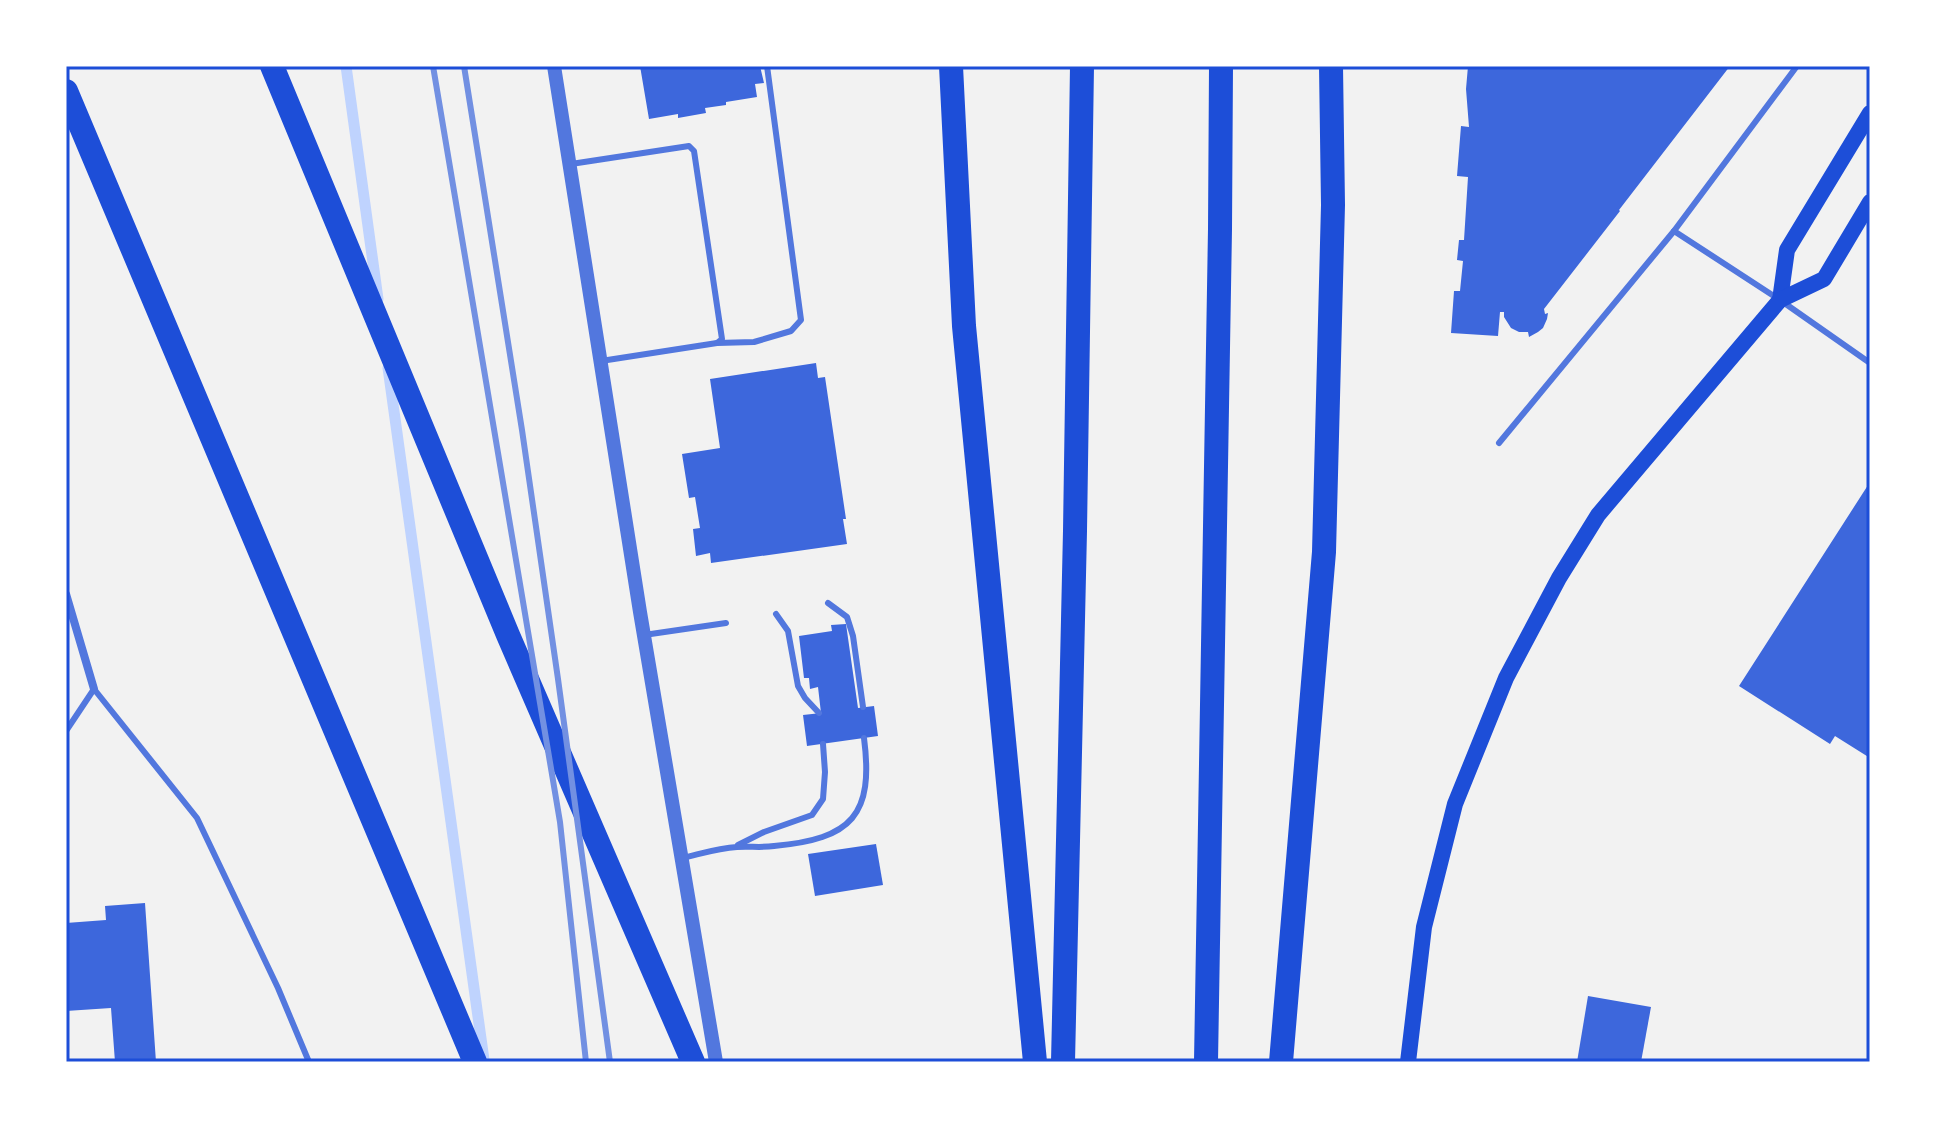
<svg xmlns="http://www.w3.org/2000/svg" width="1936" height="1128" font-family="Lato,sans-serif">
<rect width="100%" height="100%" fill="#f2f2f2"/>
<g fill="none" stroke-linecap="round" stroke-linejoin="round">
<!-- stream -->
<g stroke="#bfd3fe" stroke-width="11">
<path d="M346 66 378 299"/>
<path d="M388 368 484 1060"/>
</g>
</g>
<!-- building -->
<g fill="#3d67dc">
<path d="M640 66H760L764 83 755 84 757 97 726 102V105L705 108 706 113 678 118V114L649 119Z"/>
<path d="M1468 66H1730L1619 210 1620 211 1544 309 1545 314 1548 313 1547 319 1543 328 1538 332 1529 337 1528 332H1519L1511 328 1504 317V312H1500L1498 336 1451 333 1454 291H1460L1463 261 1457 260 1459 240H1464L1468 177 1457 176 1461 126 1469 127 1466 89Z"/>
<path d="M816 363 818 378 825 377 846 519H843L847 544 711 563 710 553 696 556 693 529 700 528 695 497 689 498 682 454 720 448 710 379Z"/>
<path d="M1870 482V758L1835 736 1830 744 1739 686Z"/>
<path d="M846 624 858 708 874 706 878 736 807 746 803 715 821 713 818 687 810 689 809 678H804L799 636 832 631 831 625Z"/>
<path d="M876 844 883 885 815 896 808 854Z"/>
<path d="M145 903 156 1062H115L111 1008 66 1011V923L106 920 105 906Z"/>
<path d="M1588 996 1651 1007 1641 1062H1577Z"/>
</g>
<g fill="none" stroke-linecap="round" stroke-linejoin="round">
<!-- service -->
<g stroke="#5277de" stroke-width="6">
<path d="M571 164 689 146 694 151 722 339 717 343 601 361"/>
<path d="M1674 231 1780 300 1870 363"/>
<path d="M717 343 754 342 791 331 801 320 767 66"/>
<path d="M1499 443 1674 231 1797 66"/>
<path d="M828 603 847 617 853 636 863 707"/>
<path d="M776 614 788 631 798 686 805 698 819 713"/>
<path d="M644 635 726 623"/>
<path d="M66 731 94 689 197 818 278 988 309 1062"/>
<path d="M738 845 764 832 812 815 823 799 825 772 823 744"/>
<path d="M682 858C700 854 718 848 737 847 749 846 762 848 774 846 852 839 874 815 864 738"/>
</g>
<!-- minor -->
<path stroke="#5277de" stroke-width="8" d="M66 594 94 689"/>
<!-- tertiary -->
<path stroke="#5277de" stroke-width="14" d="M554 66 640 612 716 1062"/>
<!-- secondary -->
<g stroke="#1d4ed8" stroke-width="16">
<path d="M1780 300 1787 250 1870 113"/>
<path d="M1408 1062 1424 927 1455 804 1506 678 1559 578 1598 515 1780 300 1824 279 1870 202"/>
</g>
<!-- motorway -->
<g stroke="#1d4ed8" stroke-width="24">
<path d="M272 66 508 635 693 1062"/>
<path d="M951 66 964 326 1035 1062"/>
<path d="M66 91 475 1062"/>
<path d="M1063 1062 1075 531 1082 66"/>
<path d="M1206 1062 1220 229 1221 66"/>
<path d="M1281 1062 1324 552 1333 205 1331 66"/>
</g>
<!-- rail -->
<g stroke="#7290e2" stroke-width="6">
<path d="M433 66 560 822 586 1062"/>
<path d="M464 66 522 430 558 679 610 1062"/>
</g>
</g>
<!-- border -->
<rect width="1936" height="1128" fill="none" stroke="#ffffff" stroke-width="136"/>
<rect x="68" y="68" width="1800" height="992" fill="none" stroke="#1d4ed8" stroke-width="3"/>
</svg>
